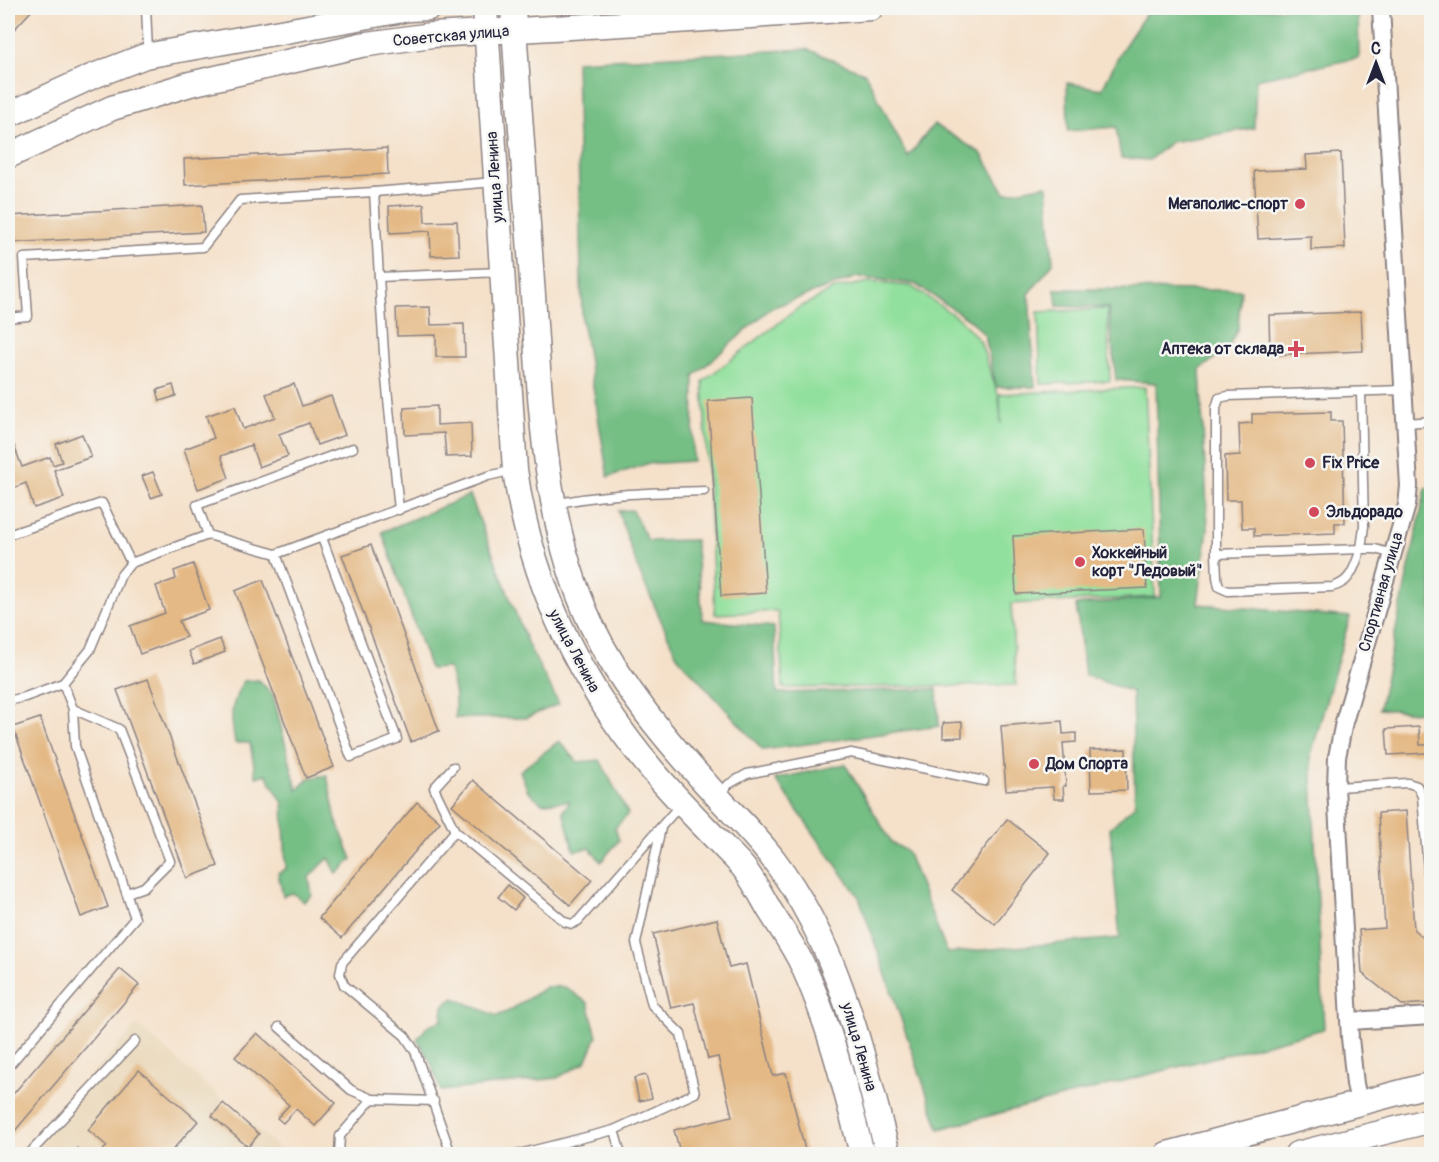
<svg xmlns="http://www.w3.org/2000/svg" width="1439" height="1162" font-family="Pangolin,sans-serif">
<rect width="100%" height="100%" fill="#f6f6f2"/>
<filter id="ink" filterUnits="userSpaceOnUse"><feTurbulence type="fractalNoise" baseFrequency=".0167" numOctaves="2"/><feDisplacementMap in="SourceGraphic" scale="12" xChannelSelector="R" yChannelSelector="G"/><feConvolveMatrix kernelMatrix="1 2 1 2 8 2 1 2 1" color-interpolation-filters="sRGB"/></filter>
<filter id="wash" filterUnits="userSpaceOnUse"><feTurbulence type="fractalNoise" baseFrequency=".008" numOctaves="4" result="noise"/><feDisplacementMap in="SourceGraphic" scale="24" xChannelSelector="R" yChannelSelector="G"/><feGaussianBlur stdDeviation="1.35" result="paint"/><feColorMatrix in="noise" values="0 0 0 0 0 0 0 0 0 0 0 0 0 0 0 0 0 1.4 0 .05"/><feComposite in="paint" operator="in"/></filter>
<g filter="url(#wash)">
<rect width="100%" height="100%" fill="#f5e1ca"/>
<!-- built -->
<path fill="#ead8ba" d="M137 1025 281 1150 278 1154H20Z"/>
<!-- green -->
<g fill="#92e09d" stroke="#5a816c" stroke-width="1.5">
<path d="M869 282 911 286 961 320 980 341 999 397 1001 424 1000 394 1145 387 1155 597 1011 604 1016 685 783 688 778 611 715 614 703 381 797 309 834 289Z"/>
<path d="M1107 309 1110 381 1041 384 1038 312Z"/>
</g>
<!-- forest -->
<g fill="#75be84" stroke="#4c7060" stroke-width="1.5">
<path d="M1298 8H1358L1359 58 1256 79 1254 128 1171 142 1149 160 1121 158 1116 127 1068 131 1067 83 1102 89 1121 51 1147 12Z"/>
<path d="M807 49 865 73 908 157 934 124 981 153 1005 193 1047 185 1053 263 1029 294 1035 387H996L985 336 974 323 915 284 857 277 771 308 694 376 693 461 646 464 608 477 582 320 576 61Z"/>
<path d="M1055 289 1241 290 1238 328 1228 348 1200 370 1208 528 1198 604 1350 617 1311 755 1324 1029 939 1129 859 897 775 779 845 764 892 843 907 851 947 953 1120 938 1110 828 1135 805 1132 692 1085 675 1076 605 1161 597 1156 383 1116 380 1108 308 1057 306Z"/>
<path d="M1426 488H1431V713L1379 709Z"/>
<path d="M470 495 528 645 559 704 526 718H455V695L449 668 430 669 382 532Z"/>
<path d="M632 510 648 541 695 540 703 620 774 627 777 693 937 689 939 726 763 750 677 656 638 569 618 511Z"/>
<path d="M259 680 273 695 297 790 309 778 327 775 336 820 352 859 337 874 329 858 309 877 312 895 304 902 293 893 283 896 278 873 286 869 283 803 266 774 256 777 250 743H235C230 715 230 707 243 681Z"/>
<path d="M559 741 578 762 600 760 628 814 615 828 619 840 601 862 590 848 574 851 563 811 570 801 542 803 528 791 520 771Z"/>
<path d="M546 987H565L588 1003 597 1036 586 1062 557 1078 441 1091 430 1060 417 1039 427 1027 442 1020 443 1006 454 998 497 1016 509 1011Z"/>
</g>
<g id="blocks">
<!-- building -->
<g fill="#e4b985">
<path d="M8 8H34L8 36Z"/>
<path d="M387 148 388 174 185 185 184 159Z"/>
<path d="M1341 153 1345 248 1311 250V236L1258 239 1254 171 1307 169 1306 155Z"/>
<path d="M424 204 425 222 457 221 459 255 431 256 430 231 390 233 389 206Z"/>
<path d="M202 205 204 232 8 243V216Z"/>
<path d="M1432 223V248H1430L1428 224Z"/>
<path d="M11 257 13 283 8 284V258Z"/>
<path d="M430 307 431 325 464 324 465 357H436V335L397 336 396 308Z"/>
<path d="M1361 312 1363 351 1270 355 1269 315Z"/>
<path d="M294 384 302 406 331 396 345 435 317 445 309 423 279 434 288 456 259 467 251 445 221 456 229 478 198 489 184 449 214 438 206 416 235 406 243 429 275 417 266 394Z"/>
<path d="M173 385 176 396 160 401 157 390Z"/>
<path d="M752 398 766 593 721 596 708 401Z"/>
<path d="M437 406V425L471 423 472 456 446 457 444 433 405 435 404 408Z"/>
<path d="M1331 412V421H1342L1345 523H1335V533L1254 536V528H1242L1241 500H1226L1225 456 1240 455 1239 424 1252 423V414Z"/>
<path d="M82 434 91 457 54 470 64 498 34 508 26 483 8 490V441L12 440 22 467 50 457 53 465 62 462 56 444Z"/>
<path d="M153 472 162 494 151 498 142 476Z"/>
<path d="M1144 529 1147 588 1016 594 1013 536Z"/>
<path d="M371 545 439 731 411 742 342 555Z"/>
<path d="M193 564 209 610 179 621 186 637 140 654 130 626 165 613 156 586 176 579 174 571Z"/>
<path d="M263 580 334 767 306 778 235 591Z"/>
<path d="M220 639 225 652 194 664 189 651Z"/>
<path d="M148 679 218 866 187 878 117 690Z"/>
<path d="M40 718 108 907 81 917 13 727Z"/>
<path d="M1062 721 1063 734 1076 733V742L1063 743 1066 786H1063L1064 799H1054L1053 787 1006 790 1001 726Z"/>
<path d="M962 722V737L943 738V723Z"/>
<path d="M1419 727 1420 745H1432V777H1428L1427 753 1388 755 1386 729Z"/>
<path d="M1126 749 1127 790 1091 791 1090 750Z"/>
<path d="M473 780 592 880 570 905 452 805Z"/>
<path d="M417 802 440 822 342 938 319 918Z"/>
<path d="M1406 811 1414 930 1432 945V1003L1402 1005 1362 973 1359 930 1385 928 1378 813Z"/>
<path d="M1007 819 1050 853 995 924 952 890Z"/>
<path d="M508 885 523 898 514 910 498 897Z"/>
<path d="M717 919 729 968 746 964 773 1076 786 1073 806 1154H675L680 1152 674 1130 732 1116 718 1057 708 1059 694 1003 671 1008 653 934Z"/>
<path d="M120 969 139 985 8 1139V1100Z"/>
<path d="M257 1033 336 1103 315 1126 296 1109 283 1123 277 1118 289 1105 235 1057Z"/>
<path d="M139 1070 198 1121 169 1154H100L107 1146 88 1130Z"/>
<path d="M646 1075 652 1098 639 1101 634 1078Z"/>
<path d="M223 1103 259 1134 248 1147 212 1116Z"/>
<path d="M77 1148 84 1154H72Z"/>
</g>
</g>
</g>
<g filter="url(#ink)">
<use href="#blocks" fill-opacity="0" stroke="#8c8282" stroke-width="1.5"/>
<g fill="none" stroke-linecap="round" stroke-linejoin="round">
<defs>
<g id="lane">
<path d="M146 8 148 52"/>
<path d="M374 192 495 182"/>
<path d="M379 277 385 368 399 510"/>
<path d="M8 318 28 316 24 258 203 247 240 200 374 192 379 277 501 272"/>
<path d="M1406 423 1432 421"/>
<path d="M555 504C603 493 655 493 704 491"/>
<path d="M8 535 102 503 131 563 208 535 276 554 488 476 514 470"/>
<path d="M208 535 197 505 353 448"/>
<path d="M276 554 351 757 397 739 322 538"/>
<path d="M1216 554 1361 549 1364 526 1361 392"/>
<path d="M1393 554 1375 549H1361C1354 567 1352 582 1332 587L1228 591 1219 587 1217 577 1216 554V408L1219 398 1228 396 1404 390"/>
<path d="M8 701 25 697 63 683"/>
<path d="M73 709 119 729 170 861 144 887 127 893"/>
<path d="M453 767 434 788 455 831"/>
<path d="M1336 787 1408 783 1417 786 1422 796 1432 920"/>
<path d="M719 794 729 784 747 774 851 753 984 781"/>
<path d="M279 1027 351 1090 372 1099"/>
<path d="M8 1067 135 918 75 746 73 709 63 683 90 650 121 575 131 563"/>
<path d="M29 1154 135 1041"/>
<path d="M339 1154 340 1136 372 1099 434 1101"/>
<path d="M451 1154 415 1051 405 1036 344 985 340 974 342 963 455 831 565 922 572 924 578 921 681 804"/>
<path d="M519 1154 614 1130"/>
<path d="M621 1154 614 1130 695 1093 681 1034 652 1005 636 943 661 828"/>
</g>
<g id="street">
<path d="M1350 1021 1432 1016"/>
<path d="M1359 1102 1355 1084 1350 1038 1336 787 1337 757 1344 722 1407 505 1409 486 1381 8"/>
</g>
<g id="secondary">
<path d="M485 8 515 470C531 583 579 683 653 771 674 796 698 820 721 844 729 853 739 861 746 871 755 883 762 897 769 909 780 927 793 945 802 964 830 1024 846 1091 862 1154"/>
<path d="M513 8C518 99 526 190 532 282 541 397 541 517 591 624 622 689 668 742 716 795 735 816 757 837 774 860 839 946 862 1052 888 1154"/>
<path d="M8 115 91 77 145 56 409 9 429 8"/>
<path d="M8 156 112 108 190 84 361 45 432 35 675 21 871 8"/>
<path d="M1167 1154 1432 1084"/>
<path d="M1297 1154 1432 1120"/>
</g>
</defs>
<!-- lane casing -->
<use href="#lane" stroke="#8c8282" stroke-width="11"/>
<!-- street casing -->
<use href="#street" stroke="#8c8282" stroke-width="20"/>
<!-- secondary casing -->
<use href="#secondary" stroke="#8c8282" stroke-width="27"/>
<!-- lane -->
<use href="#lane" stroke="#fff" stroke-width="8"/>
<!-- street -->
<use href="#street" stroke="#fff" stroke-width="16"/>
<!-- secondary -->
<use href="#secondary" stroke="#fff" stroke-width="24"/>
</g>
</g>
<!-- markers -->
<g fill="#d1495b" stroke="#f6f6f2" stroke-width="2">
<circle cx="1300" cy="204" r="6"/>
<path d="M1293 340h6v6h6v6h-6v6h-6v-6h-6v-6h6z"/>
<circle cx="1310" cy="463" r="6"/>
<circle cx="1314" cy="512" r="6"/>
<circle cx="1080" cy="562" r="6"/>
<circle cx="1034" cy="764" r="6"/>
</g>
<g text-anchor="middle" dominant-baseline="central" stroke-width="5" stroke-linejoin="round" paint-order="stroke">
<!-- street labels -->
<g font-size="16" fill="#22223b" stroke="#f6f6f2">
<text transform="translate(451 36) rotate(-5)">Советская улица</text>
<text transform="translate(495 177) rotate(-94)">улица Ленина</text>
<text transform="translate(1381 592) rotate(-74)">Спортивная улица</text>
<text transform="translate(574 651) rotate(62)">улица Ленина</text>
<text transform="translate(859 1047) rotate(74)">улица Ленина</text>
</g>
<!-- poi labels -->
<g font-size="16" font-weight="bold" fill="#22223b" stroke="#f6f6f2" text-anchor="start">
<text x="1288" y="204" text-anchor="end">Мегаполис-спорт</text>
<text x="1284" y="349" text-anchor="end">Аптека от склада</text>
<text x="1322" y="463">Fix Price</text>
<text x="1326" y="512">Эльдорадо</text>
<text x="1092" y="553">Хоккейный<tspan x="1092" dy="18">корт "Ледовый"</tspan></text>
<text x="1046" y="764">Дом Спорта</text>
</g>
</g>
<!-- margin -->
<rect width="1439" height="1162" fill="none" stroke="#f6f6f2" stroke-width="30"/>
<!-- north arrow -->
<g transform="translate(1376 63)" stroke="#f6f6f2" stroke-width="4.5" paint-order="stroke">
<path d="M0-4.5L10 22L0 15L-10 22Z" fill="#22223b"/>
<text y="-9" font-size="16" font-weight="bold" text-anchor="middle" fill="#22223b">С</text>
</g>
</svg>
